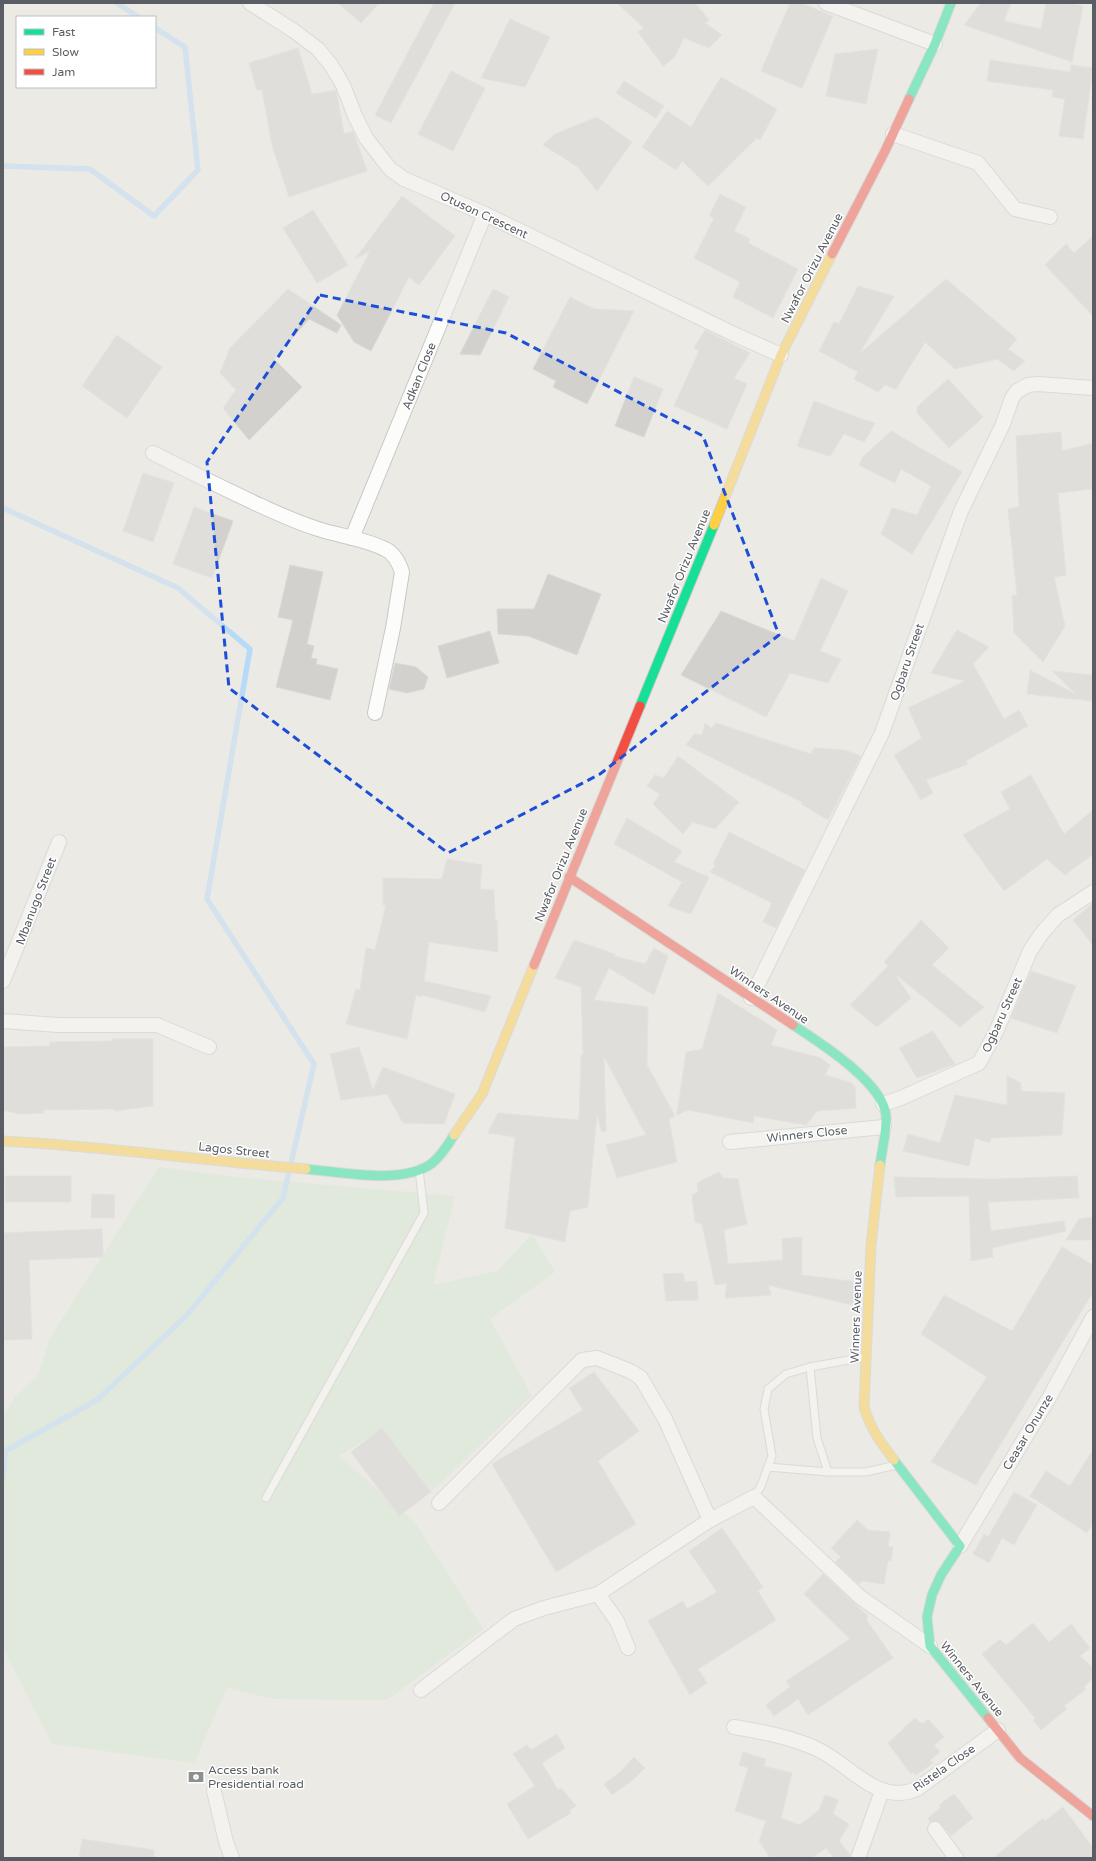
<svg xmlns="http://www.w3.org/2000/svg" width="1096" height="1861" font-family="'Varela Round',sans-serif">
<rect width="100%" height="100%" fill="#ebeae5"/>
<!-- green -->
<path fill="#d2e8d0" d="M159 1167 244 1178 455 1196 433 1285 498 1271 532 1234 555 1272 490 1319 532 1396 431 1492 382 1429 339 1456 416 1524 483 1629 387 1700 275 1699 227 1688 194 1763 52 1744 3 1648V1417L15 1397 38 1376 50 1338Z"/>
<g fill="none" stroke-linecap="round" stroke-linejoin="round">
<!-- stream -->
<g stroke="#b7daf7" stroke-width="5.5">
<path d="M117 3 138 17"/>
<path d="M3 166 90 169 154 216 198 170 185 47 155 28"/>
<path d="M3 508 178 588 250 649 207 899 314 1064 283 1198 186 1316 97 1400 5 1451 3 1479"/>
</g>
</g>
<!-- building -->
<g fill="#d2d1ce" stroke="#dad9d4">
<path d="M338 3H379L361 23Z"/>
<path d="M434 3H455L391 123 375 115Z"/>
<path d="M617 3H695L709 20 705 23 722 35 709 48 684 38 674 58 663 66 638 32 644 28Z"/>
<path d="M790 3H801L833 16 802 88 761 71Z"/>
<path d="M981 3H1011L1004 21 1041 29 1046 3H1065L1083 6 1072 62 964 25Z"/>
<path d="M510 19 550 37 525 87 481 78Z"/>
<path d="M298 48 312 94 336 90 344 134 353 131 367 171 289 197 272 145 262 90H257L249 63Z"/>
<path d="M878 49 866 104 826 96 835 54Z"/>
<path d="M990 60 1070 72 1071 65 1093 68 1083 139 1059 136 1065 99 1052 97 1053 90 987 81Z"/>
<path d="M451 71 485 88 453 151 418 134Z"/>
<path d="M721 77 777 109 760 140 757 138 708 186 682 161 676 170 642 147 667 111 691 127Z"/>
<path d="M624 81 664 106 656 118 616 93Z"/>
<path d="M597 117 632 142 597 191 578 167 543 145 555 134Z"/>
<path d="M720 194 746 207 734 231 750 239 748 243 798 269 773 318 733 297 740 282 694 258 714 218 709 216Z"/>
<path d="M402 196 455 236 419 285 409 277 371 351 354 342 337 315 370 251 355 259Z"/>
<path d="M313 210 348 265 317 283 283 228Z"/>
<path d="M1093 236V316L1045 265 1066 244 1074 253Z"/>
<path d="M946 279 1017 339 1008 349 1025 361 1014 371 997 359 955 369 925 342 896 389 885 385 878 392 854 379 858 372 819 351 834 322 839 324 858 286 894 296 859 354Z"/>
<path d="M288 289 341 325 337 333 309 319 274 359 302 387 249 440 223 408 236 390 220 373 230 348Z"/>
<path d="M493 289 509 297 480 355 460 354Z"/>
<path d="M570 297 594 309 634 311 587 404 553 387 556 381 533 369Z"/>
<path d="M705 330 750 353 734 378 747 384 727 429 674 406 699 351 694 348Z"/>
<path d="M117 335 162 367 127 418 82 386Z"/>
<path d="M634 377 663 389 644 437 615 426Z"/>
<path d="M948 379 983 417 949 448 917 413V407Z"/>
<path d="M814 401 859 418 875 423 864 442 844 434 830 456 797 446Z"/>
<path d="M891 431 962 472 912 554 881 534 892 508 917 515 931 486 901 469 895 483 859 465 862 458Z"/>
<path d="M1061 432 1062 451 1093 443V489L1058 493 1066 575 1054 577 1065 626 1043 662 1014 633 1012 596 1017 595 1008 509 1019 507 1016 436Z"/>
<path d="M143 473 174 483 153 542 123 531Z"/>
<path d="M194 507 233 521 212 578 173 564Z"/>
<path d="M290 565 323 572 307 644 314 646 311 658 317 659 316 664 338 669 330 700 276 687 293 620 278 617Z"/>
<path d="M548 574 601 594 577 655 528 636 498 634 497 609H534Z"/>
<path d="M821 578 848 591 820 651 841 659 828 683 790 673 766 717 681 675 721 611 794 641Z"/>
<path d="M957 630 989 647 973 664 1004 719 1019 710 1028 726 966 761 968 764 926 780 933 793 921 800 894 755 922 738 908 708 965 681 931 673Z"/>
<path d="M490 631 499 663 447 678 438 646Z"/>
<path d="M395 663 416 667 428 677 424 689 407 693 389 689Z"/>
<path d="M1030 670 1077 695 1052 671 1093 675V701L1027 694Z"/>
<path d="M705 723 711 728 716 723 811 754 814 748 845 750 861 756 828 820 801 804 802 802 686 745 694 734 702 735Z"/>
<path d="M678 756 739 802 715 829 692 822 683 834 653 804 660 794 647 786 655 775 664 778Z"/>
<path d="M1031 775 1064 834 1093 810V854L1065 875 1047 859 1004 891 963 835 1010 809 1001 792Z"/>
<path d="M627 818 682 851 674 862 709 877 691 914 668 906 682 882 614 844Z"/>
<path d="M729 832 805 870 776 928 763 922 772 903 710 872 715 866 713 864Z"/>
<path d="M447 859 482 865 480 889 494 890 495 920H497L498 952 429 942 424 981 491 996 485 1012 422 995V997L416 995 407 1039 346 1024 356 989 360 990 366 948 375 950 386 905H383V878L442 879Z"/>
<path d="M1093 903V945L1073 920Z"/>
<path d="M921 920 949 948 932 965 984 1007 960 1027 894 973 911 998 877 1027 850 1005 888 966 884 962Z"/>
<path d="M574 940 615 954 614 956 645 964 654 948 668 956 654 995 609 968 594 1000 648 1007 647 1065 675 1116 669 1119 677 1162 617 1178 606 1145 646 1135 604 1057 606 1131 602 1132 597 1115 588 1207 570 1211 565 1242 505 1228 515 1137 488 1133 498 1113 579 1120 581 1055H583L581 987 555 978Z"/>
<path d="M1031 971 1076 986 1057 1033 1011 1018Z"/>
<path d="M718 993 777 1030 771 1045 821 1058 830 1065 825 1075 852 1083 855 1087 856 1108 817 1111 806 1125 754 1116 753 1123 688 1110 677 1115 686 1052 702 1049Z"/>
<path d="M933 1031 955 1064 917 1078 899 1048Z"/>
<path d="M113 1039H153V1106L114 1111V1109L43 1110 44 1113 20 1114 3 1110V1047L50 1046V1042L113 1041Z"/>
<path d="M359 1047 373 1090 383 1067 455 1094 444 1124 403 1123 387 1094 341 1100 330 1054Z"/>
<path d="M1007 1076 1021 1083V1091L1065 1093 1062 1135 991 1138 990 1143 975 1138 969 1166 903 1151 908 1134 940 1143 955 1095 1007 1105Z"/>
<path d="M719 1172 723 1178 738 1179 747 1224 724 1230 728 1264 783 1260 782 1239 802 1237V1275L858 1282 856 1306 768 1285 771 1295 725 1298 727 1283 715 1285 702 1224 695 1222 692 1195 698 1192 697 1183Z"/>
<rect x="5" y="1176" width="66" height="26"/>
<path d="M1077 1176 1079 1198 988 1202 991 1231 1064 1221 1066 1231 992 1248 993 1257 971 1261 969 1196 896 1197 894 1177 992 1179Z"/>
<path d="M92 1194 115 1195 114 1218H91Z"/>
<path d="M1093 1217V1240H1066L1079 1219Z"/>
<path d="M102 1229 103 1257 29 1260 32 1339 4 1340 3 1233Z"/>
<path d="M1062 1247 1093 1265V1292L976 1485 931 1462 987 1377 921 1334 944 1295 1012 1331Z"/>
<path d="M683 1273 685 1282 697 1281 698 1300 666 1301 663 1274Z"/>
<path d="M594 1372 639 1431 598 1461 636 1524 556 1572 492 1464 583 1410 569 1388Z"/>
<path d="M382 1428 431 1492 399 1516 351 1452Z"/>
<path d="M1093 1450V1523L1087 1533 1030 1496 1046 1471 1070 1486Z"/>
<path d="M1014 1492 1037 1505 1014 1545 1002 1538 989 1563 973 1554 984 1534 988 1537Z"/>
<path d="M857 1520 868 1530 890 1532 888 1546 893 1547 891 1561 888 1560 884 1584 862 1581 859 1584 835 1562 841 1557 831 1548Z"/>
<path d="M722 1528 763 1587 758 1591 776 1620 698 1669 707 1683 690 1695 648 1621 683 1601 687 1609 717 1592 689 1551Z"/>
<path d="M823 1574 868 1616 866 1619 893 1658 808 1715 798 1699 774 1716 766 1705 790 1687 786 1681 850 1639 804 1594Z"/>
<path d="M1033 1623 1049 1642 1071 1624 1090 1648 1080 1656 1093 1668V1678L1084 1687 1086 1689 1064 1706 1067 1709 1041 1730 1033 1720 1035 1718 982 1654 1000 1639 1006 1645Z"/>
<path d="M915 1718 922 1724 928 1719 944 1737 934 1745 940 1752 930 1760 933 1763 916 1775 913 1772 911 1774 888 1743Z"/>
<path d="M557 1734 565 1748 542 1763 558 1790 561 1788 576 1806 569 1811 571 1813 528 1839 507 1804 535 1786 513 1754 527 1745 531 1750Z"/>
<path d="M743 1752 766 1759 764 1766 792 1773 781 1818 800 1825 819 1810 825 1795 838 1800 833 1814 849 1824 839 1841 850 1855V1858H834L826 1848 812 1858H770L759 1841 766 1821 735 1811 748 1768 739 1765Z"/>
<path d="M634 1757 645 1768 634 1779 612 1795 604 1784 619 1773Z"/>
<path d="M954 1794 973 1818 951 1836 939 1821 930 1822 928 1818 941 1807 939 1805Z"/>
<path d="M1063 1807 1093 1848V1858H993L1043 1818 1045 1821Z"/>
<path d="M82 1839 154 1850V1858H79Z"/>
</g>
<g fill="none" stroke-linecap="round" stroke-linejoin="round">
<defs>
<g id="lane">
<path d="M810 1367 817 1438 828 1472"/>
<path d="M768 1467 828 1472H866L896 1465"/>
<path d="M754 1497 761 1486 772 1456 764 1409 768 1389 786 1374 810 1367 865 1357"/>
<path d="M266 1498 424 1213 419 1170"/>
</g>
<g id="street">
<path d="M250 3 294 31 318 49 331 65 343 85 355 116 366 138 390 169 404 179 485 214 738 336 781 355"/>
<path d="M826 3 935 44"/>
<path d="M893 134 978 163 1015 209 1050 217"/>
<path d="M153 453C188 471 223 488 259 505 277 513 296 522 315 528 338 536 363 538 385 549 394 553 399 563 402 572L393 628 375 713"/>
<path d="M352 538 485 214"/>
<path d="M3 981 59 842"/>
<path d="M751 998 882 733 961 511 1003 424 1012 398 1017 391 1028 385 1038 384 1093 388"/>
<path d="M3 1021 58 1025H157L209 1047"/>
<path d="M883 1104 901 1098 979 1063 996 1032 1030 951 1042 933 1058 915 1093 892"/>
<path d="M730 1142 884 1127"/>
<path d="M439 1503 582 1360 597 1358 630 1371 641 1378 665 1419 710 1520"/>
<path d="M960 1546 1049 1398 1093 1317"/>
<path d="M598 1594 617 1621 628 1648"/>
<path d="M421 1690 514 1619 544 1608 598 1594 710 1520 754 1497 860 1597 930 1646"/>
<path d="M734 1727C763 1732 791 1737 817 1749 850 1764 877 1806 917 1789L998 1730"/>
<path d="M214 1791 226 1842 232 1858"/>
<path d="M935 1829 956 1858"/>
<path d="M858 1858 882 1791"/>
</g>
<g id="fast">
<path d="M909 99 935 44 951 3"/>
<path d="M640 706 714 525"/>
<path d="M793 1025C819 1042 884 1083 886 1116 887 1131 882 1149 880 1165"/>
<path d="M306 1169C342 1172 396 1184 428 1166 437 1161 449 1144 454 1135"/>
<path d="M894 1460 960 1546 941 1575 932 1595 927 1617 930 1646 988 1718"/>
</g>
<g id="slow">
<path d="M714 525 781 355 832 254"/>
<path d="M454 1135 482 1094 534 965"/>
<path d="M3 1141C104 1146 205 1161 306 1169"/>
<path d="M880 1165 871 1245 864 1407C870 1428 881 1443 894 1460"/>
</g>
<g id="jam">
<path d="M832 254 885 151 909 99"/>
<path d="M569 877 793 1025"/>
<path d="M534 965 640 706"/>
<path d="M988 1718 1020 1758 1093 1816"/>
</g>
</defs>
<!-- lane casing -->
<use href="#lane" stroke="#c8c8c7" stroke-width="9"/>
<!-- street casing -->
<use href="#street" stroke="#c8c8c7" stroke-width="16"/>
<!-- fast casing -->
<use href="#fast" stroke="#c7c8c7" stroke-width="11"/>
<!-- slow casing -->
<use href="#slow" stroke="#c7c8c7" stroke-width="11"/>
<!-- jam casing -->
<use href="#jam" stroke="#c7c8c7" stroke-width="11"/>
<!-- lane -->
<use href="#lane" stroke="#fcfcfb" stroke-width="7"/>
<!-- street -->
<use href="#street" stroke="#fcfcfb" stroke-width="14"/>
<!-- fast -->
<use href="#fast" stroke="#16e098" stroke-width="9"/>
<!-- slow -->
<use href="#slow" stroke="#ffcf43" stroke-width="9"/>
<!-- jam -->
<use href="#jam" stroke="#f24e42" stroke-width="9"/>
</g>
<!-- marked area -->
<path d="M0 0H1096V1861H0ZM320 295 506 333 703 436 779 635 600 774 448 853 229 688 207 462Z" fill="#ebeae5" fill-opacity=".55" fill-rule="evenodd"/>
<path fill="none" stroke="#1d4ed8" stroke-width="3" stroke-dasharray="8 5" stroke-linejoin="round" d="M320 295 506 333 703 436 779 635 600 774 448 853 229 688 207 462Z"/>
<!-- icons -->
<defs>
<symbol id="bank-bare" viewBox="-9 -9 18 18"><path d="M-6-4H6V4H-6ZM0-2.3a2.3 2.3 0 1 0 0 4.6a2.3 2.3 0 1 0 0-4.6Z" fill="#8d8f91" stroke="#fff" stroke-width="2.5" paint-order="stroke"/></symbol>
</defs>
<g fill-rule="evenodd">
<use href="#bank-bare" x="185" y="1766" width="22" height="22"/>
</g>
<g text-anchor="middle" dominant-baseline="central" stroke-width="3" stroke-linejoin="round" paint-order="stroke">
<!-- street labels -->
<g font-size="12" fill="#5a5e64" stroke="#fff">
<text transform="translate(484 215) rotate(25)">Otuson Crescent</text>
<text transform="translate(812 268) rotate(-63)">Nwafor Orizu Avenue</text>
<text transform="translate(419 376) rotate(-68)">Adkan Close</text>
<text transform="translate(684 566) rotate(-68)">Nwafor Orizu Avenue</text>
<text transform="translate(907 662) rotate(-71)">Ogbaru Street</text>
<text transform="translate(561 865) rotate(-68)">Nwafor Orizu Avenue</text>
<text transform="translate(36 901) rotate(-69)">Mbanugo Street</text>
<text transform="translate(769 995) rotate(34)">Winners Avenue</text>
<text transform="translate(1002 1015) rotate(-66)">Ogbaru Street</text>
<text transform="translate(807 1134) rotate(-6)">Winners Close</text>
<text transform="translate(234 1150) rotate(6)">Lagos Street</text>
<text transform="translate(856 1317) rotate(-88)">Winners Avenue</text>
<text transform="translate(1028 1432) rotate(-59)">Ceasar Onunze</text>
<text transform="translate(972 1679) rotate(51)">Winners Avenue</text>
<text transform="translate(944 1768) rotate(-35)">Ristela Close</text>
</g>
<!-- poi labels -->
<g font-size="12" fill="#5a5e64" stroke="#fff" text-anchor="start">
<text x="208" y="1770">Access bank<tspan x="208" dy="14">Presidential road</tspan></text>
</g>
</g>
<!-- border -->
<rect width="1096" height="1861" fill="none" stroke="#5a5e64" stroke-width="8"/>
<!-- legend -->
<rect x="16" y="16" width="140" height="72" fill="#ffffff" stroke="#bdbfc1"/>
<rect x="24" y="29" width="20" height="6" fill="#16e098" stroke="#bdbfc1"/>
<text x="52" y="36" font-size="12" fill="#5a5e64">Fast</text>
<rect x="24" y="49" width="20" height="6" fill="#ffcf43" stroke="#bdbfc1"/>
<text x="52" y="56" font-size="12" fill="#5a5e64">Slow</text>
<rect x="24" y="69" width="20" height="6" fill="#f24e42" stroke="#bdbfc1"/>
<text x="52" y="76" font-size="12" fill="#5a5e64">Jam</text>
</svg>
